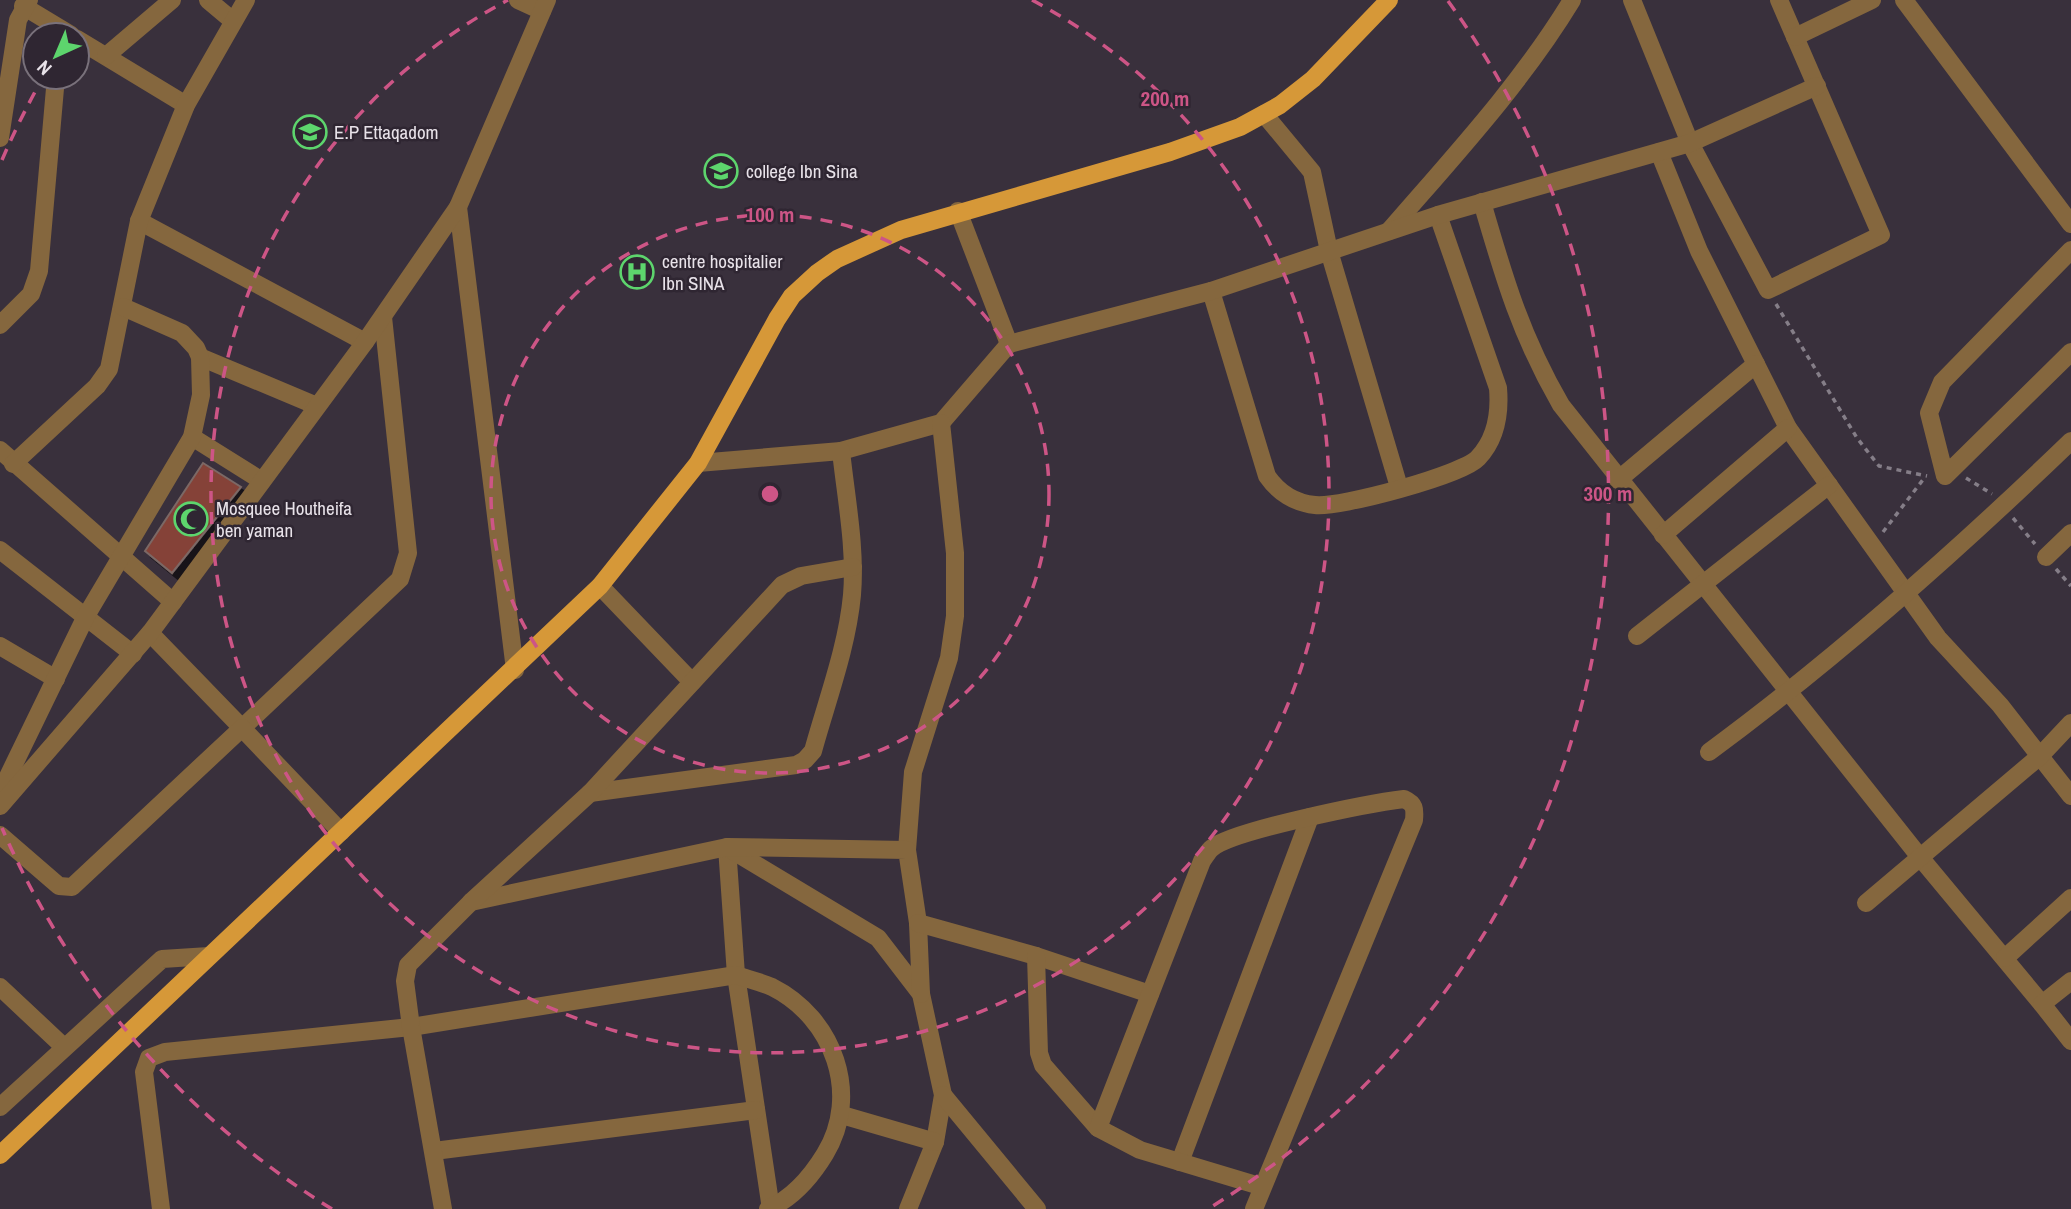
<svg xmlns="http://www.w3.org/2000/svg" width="2071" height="1209" font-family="'Archivo Narrow',sans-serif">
<defs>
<filter id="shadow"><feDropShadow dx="6" dy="6" stdDeviation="0" flood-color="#0009"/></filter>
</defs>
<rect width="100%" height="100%" fill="#39303c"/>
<!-- building -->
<path fill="#854237" stroke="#7b6865" stroke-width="2" filter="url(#shadow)" d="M203 463 241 487 172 573 145 551Z"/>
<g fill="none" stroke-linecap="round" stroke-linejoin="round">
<!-- path -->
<g stroke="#857e88" stroke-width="3.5" stroke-dasharray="5 5" stroke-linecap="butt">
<path d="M1776 304 1857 438 1879 466 1927 476"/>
<path d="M1966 478 1992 494"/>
<path d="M2013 518 2035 544"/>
<path d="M1883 532 1925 477"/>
<path d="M2056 569 2071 586"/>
</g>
<!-- minor -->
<g stroke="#85673e" stroke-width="18">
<path d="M208 0 233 21"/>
<path d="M518 0 542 11"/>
<path d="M1632 0 1690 143 1768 290 1881 235 1779 0"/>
<path d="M1904 0 2071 224"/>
<path d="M23 6 71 35"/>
<path d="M1795 37 1872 0"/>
<path d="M77 39 186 105"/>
<path d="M106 56 172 0"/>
<path d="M1264 114 1312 172 1329 251 1399 487"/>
<path d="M0 138 18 20 29 0"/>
<path d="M1659 152 1699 251 1788 428 1938 638 2000 705 2071 796"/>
<path d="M1482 202C1504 278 1521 336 1561 405L1919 856 2042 1004"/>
<path d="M458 207 515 670"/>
<path d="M958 211 1009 344"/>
<path d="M139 221 365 342"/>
<path d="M1389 231C1453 157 1521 84 1572 0"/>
<path d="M2071 250 1942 382 1929 413 1945 476 2071 352"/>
<path d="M1211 291 1267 476C1278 492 1295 503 1315 505 1340 508 1462 475 1478 458 1496 439 1500 412 1498 388L1438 215"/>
<path d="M0 325 31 294 39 271 56 77"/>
<path d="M200 357 317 406"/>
<path d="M192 437 262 481"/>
<path d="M0 450 173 602"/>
<path d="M841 451 941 423 1009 344 1211 291 1438 215 1690 143 1817 86"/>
<path d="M13 464 97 386 109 369 139 221 186 105 246 0"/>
<path d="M1618 480 1756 364"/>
<path d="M1663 535 1788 428"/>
<path d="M0 550 133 654"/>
<path d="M2046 557 2071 533"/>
<path d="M600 586 692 682"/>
<path d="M150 633 242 728 400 579 408 553 383 317"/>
<path d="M1637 636 1829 485"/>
<path d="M0 646 56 679"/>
<path d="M1709 752C1838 657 1956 552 2071 441"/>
<path d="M0 793 86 616 192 437 201 395 200 357 196 348 182 333 123 307"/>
<path d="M590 793 796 765 805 760 813 751C827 700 847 648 852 595 856 548 846 498 841 451L698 463"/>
<path d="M0 806 150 633 365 342 458 207 547 0"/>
<path d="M0 835 59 886 72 887 242 728 341 832"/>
<path d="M727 847 736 975 771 1209"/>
<path d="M730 849 878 938 921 994 943 1095 935 1142 908 1209"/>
<path d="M907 850 913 772 949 658 955 616V553L941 423"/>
<path d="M471 902 727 847 907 850 918 923 921 994"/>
<path d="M1866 903 2040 756 2071 723"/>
<path d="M918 923 1036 956 1150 994"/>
<path d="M1036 956 1039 1053 1043 1065 1098 1128"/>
<path d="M2005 958 2071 898"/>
<path d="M2071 981 2042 1004 2071 1041"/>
<path d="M0 987 64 1047"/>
<path d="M943 1095 1037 1209"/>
<path d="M0 1107 162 959 209 956"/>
<path d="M842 1115 935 1142"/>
<path d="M434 1151 756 1110"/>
<path d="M1180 1162 1310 817"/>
<path d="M161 1209 144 1072 149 1058 165 1052 411 1027 736 975C748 979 761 982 772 987 834 1018 861 1095 825 1154 811 1177 793 1198 768 1209"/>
<path d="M443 1209 411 1027 405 981 408 965 471 902 590 793 782 585 801 576 853 567"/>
<path d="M1254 1209 1263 1187 1414 820C1415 809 1415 804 1404 799 1371 803 1234 830 1212 848 1208 851 1205 857 1202 861L1098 1128 1140 1150 1263 1187"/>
</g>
<!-- major -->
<path stroke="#d69838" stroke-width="18" d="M0 1155 600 586 698 463 777 319 792 296 817 273 837 259 901 230 1170 152 1240 127 1280 105 1313 79 1389 0"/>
</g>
<!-- distance rings -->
<g fill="none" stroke="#cd5586" stroke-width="3.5" stroke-dasharray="12 9">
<circle cx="770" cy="494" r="279"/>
<path d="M1032 0A559 559 0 1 1 508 0"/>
<path d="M332 1209A838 838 0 0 1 2 828M2 160A838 838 0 0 1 41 81M1448 1A838 838 0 0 1 1208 1209"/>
</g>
<!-- icons -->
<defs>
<symbol id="school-ring" viewBox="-11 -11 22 22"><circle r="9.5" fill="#2f2632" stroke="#5dd56d" stroke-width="1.5"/><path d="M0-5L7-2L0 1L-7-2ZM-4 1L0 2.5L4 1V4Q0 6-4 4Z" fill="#5dd56d"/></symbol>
<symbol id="hospital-ring" viewBox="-11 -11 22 22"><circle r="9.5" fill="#2f2632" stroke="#5dd56d" stroke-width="1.5"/><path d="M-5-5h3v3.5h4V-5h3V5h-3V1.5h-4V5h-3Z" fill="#5dd56d"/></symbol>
<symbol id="mosque-ring" viewBox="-11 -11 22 22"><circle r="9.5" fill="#2f2632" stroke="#5dd56d" stroke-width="1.5"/><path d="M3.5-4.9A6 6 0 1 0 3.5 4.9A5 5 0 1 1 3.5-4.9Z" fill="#5dd56d"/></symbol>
</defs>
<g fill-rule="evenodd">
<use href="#school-ring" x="291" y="113" width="38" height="38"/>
<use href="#school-ring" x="702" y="152" width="38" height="38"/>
<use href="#hospital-ring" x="618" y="253" width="38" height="38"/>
<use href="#mosque-ring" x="172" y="500" width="38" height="38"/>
</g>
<g text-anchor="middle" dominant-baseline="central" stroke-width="5" stroke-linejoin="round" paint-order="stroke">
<!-- poi labels -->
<g font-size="19" fill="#e8e2e9" stroke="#2f2632" text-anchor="start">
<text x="334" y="132">E.P Ettaqadom</text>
<text x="746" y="171">college Ibn Sina</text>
<text x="662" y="261">centre hospitalier<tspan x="662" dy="22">Ibn SINA</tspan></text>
<text x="216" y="508">Mosquee Houtheifa<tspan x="216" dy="22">ben yaman</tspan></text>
</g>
</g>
<circle cx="770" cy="494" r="10" fill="#cd5586" stroke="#2f2632" stroke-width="3.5"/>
<g font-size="21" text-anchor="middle" font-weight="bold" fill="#cd5586" stroke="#2f2632" stroke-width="5" stroke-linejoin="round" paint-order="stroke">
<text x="1165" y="106">200 m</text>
<text x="770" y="222">100 m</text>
<text x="1608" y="501">300 m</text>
</g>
<!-- north arrow -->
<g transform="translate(56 56) rotate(224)"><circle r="33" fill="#2f2632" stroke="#79717b" stroke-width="2"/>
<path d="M0-5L12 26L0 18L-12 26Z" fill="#5dd56d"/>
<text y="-10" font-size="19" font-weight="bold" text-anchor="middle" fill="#e8e2e9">N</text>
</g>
</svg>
